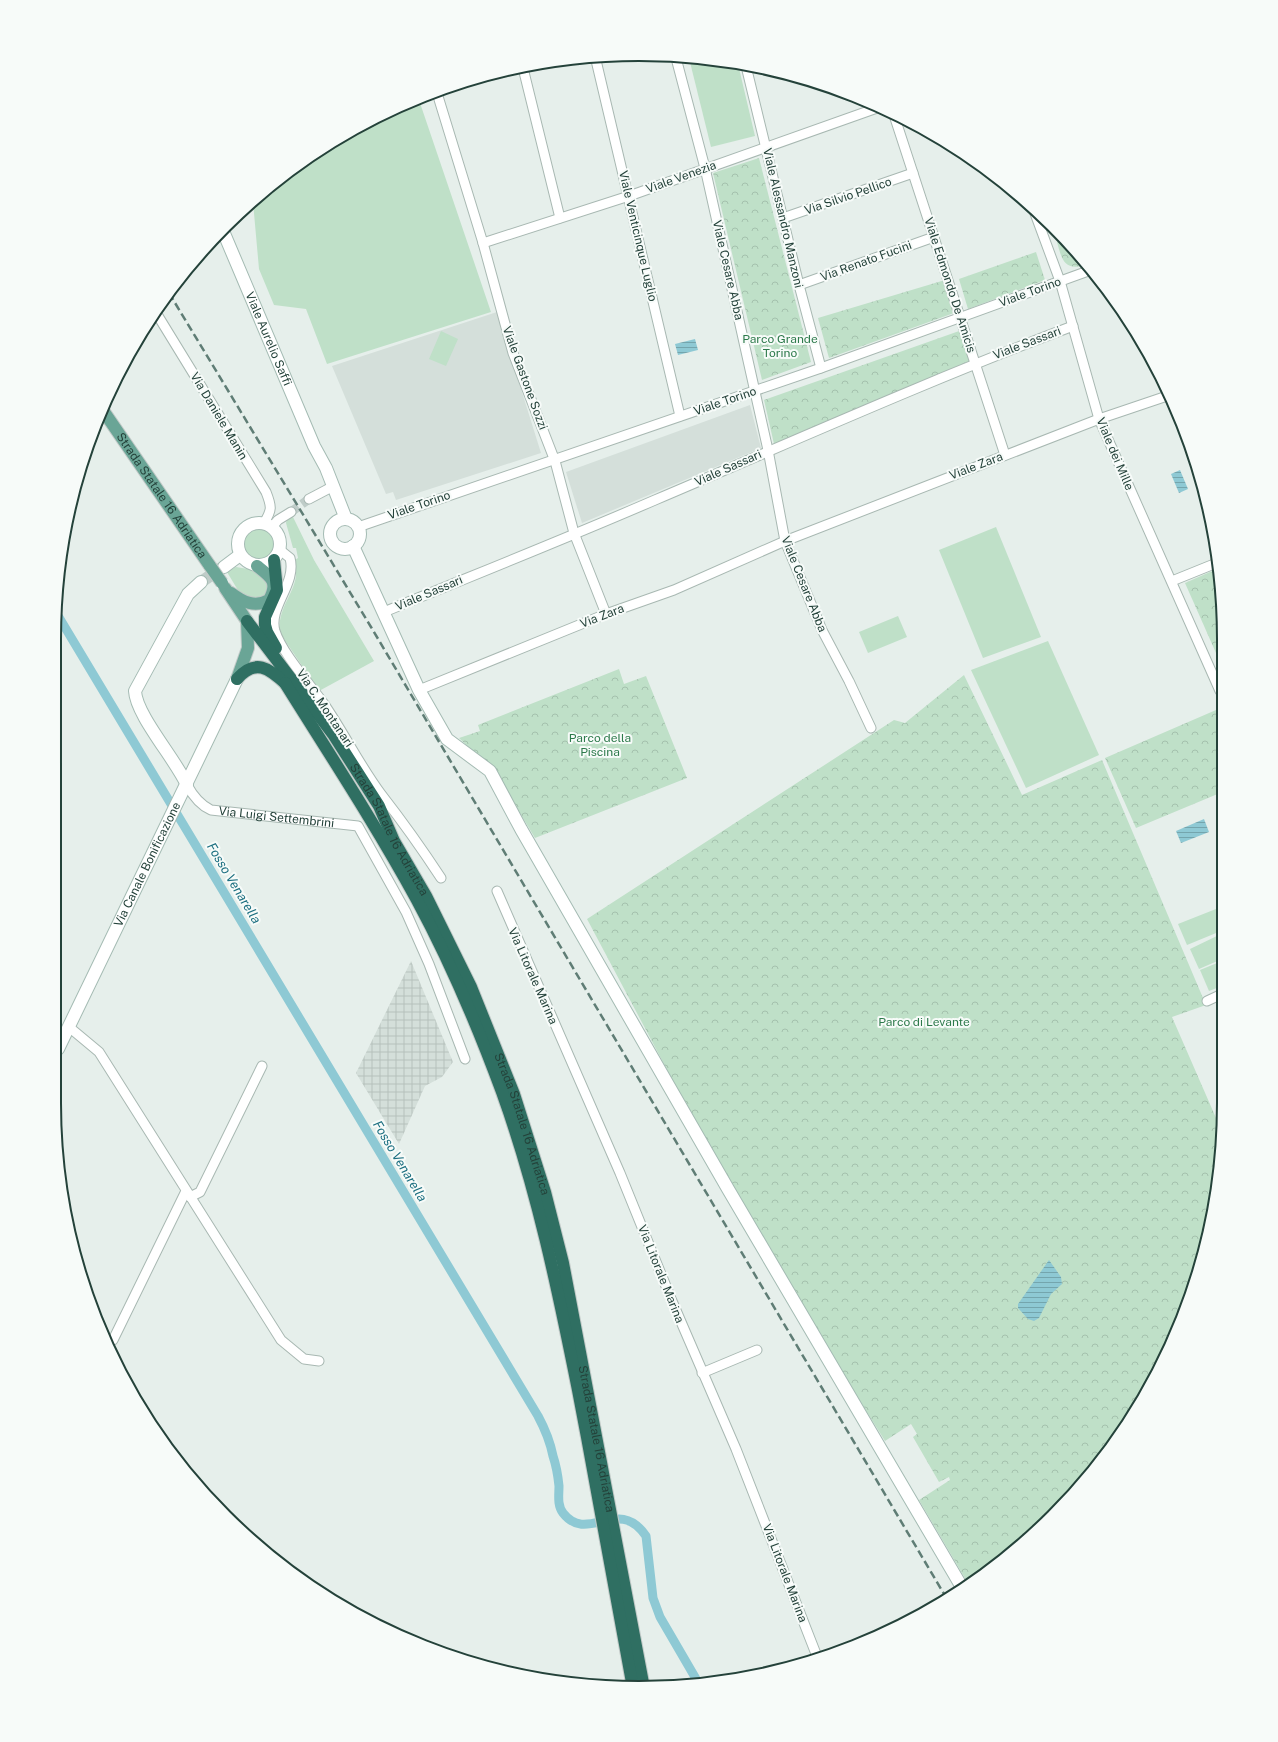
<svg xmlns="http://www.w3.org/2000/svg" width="1278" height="1742" font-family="'Public Sans',sans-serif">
<defs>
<pattern id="industrial-grid" width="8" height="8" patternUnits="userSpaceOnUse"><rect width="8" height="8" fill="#d4dfda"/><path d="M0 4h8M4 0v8" fill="none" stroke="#b6c1bc"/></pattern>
<pattern id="forest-crowns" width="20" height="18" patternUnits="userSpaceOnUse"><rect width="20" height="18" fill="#bfe0c8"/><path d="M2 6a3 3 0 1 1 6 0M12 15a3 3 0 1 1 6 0" fill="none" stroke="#a4c1ad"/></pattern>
<pattern id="water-rules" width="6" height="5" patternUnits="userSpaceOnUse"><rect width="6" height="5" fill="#8ec9d4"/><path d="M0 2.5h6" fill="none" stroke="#74a5ad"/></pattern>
</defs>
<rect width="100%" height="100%" fill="#e6efeb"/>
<!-- built -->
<g fill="#d4dfda">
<path d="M497 312 541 453 396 500 393 492 386 494 332 366Z"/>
<path d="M750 405 761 448 582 523 566 472Z"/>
</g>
<!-- industrial -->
<path fill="url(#industrial-grid)" d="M411 961 453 1062 442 1077 425 1086 399 1144 356 1073Z"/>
<!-- grass -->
<g fill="#bfe0c8">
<path d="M689 58 715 59 738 64 755 136 711 147Z"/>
<path d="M419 100 491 312 327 364 306 309 274 305 259 269 253 202 283 175 380 114Z"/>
<path d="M441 331 458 339 446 366 429 359Z"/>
<path d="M293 517 314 560 374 661 319 691 280 633C277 609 293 596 296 576 296 571 295 565 295 560L298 558 296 548H293L286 523 287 519Z"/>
<circle cx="260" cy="544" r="18"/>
<path d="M996 527 1041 637 983 658 939 550Z"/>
<path d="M236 567 254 570 268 577 269 594 253 601 239 592 227 572Z"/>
<path d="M898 616 907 637 868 653 859 632Z"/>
<path d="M1048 641 1099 755 1026 788 971 670Z"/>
<path d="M1221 907V931L1187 945 1178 924Z"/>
<path d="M1221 934 1222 959 1199 969 1190 949Z"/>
<path d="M1222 961V986L1209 991 1200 970Z"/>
</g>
<!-- forest -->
<g fill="url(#forest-crowns)">
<path d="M759 158 811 362 762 380 713 173Z"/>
<path d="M1063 240 1086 265C1064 271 1062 260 1057 242Z"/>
<path d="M1036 252 1045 280 968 309 959 279Z"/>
<path d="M945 280 954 313 829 358 818 318Z"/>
<path d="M962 330 972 360 774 444 764 400Z"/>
<path d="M1219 568 1220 662 1185 583Z"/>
<path d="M619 669 624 684 646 676 687 778 535 838 496 773 459 738 480 731 478 725Z"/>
<path d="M964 675 1022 795 1102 760 1206 1005 1172 1017 1223 1134V1141L1204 1255 1146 1395 1079 1489 995 1567 969 1585 919 1500 950 1480 949 1477 939 1482 913 1437 917 1434 911 1424 885 1441 840 1369 707 1145 587 919 894 720 905 723Z"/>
<path d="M1216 710 1220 719V793L1136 828 1105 758Z"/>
</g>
<!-- water -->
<g fill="url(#water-rules)">
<path d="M695 339 698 350 678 355 675 344Z"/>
<path d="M1180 470 1188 489 1179 493 1171 474Z"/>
<path d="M1204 819 1209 832 1181 843 1176 831Z"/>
<path d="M1049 1260 1061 1277 1062 1284 1051 1294 1039 1318 1034 1321 1028 1319 1018 1308V1304Z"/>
</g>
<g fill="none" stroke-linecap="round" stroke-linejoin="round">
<!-- canal -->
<path stroke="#8ec9d4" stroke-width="9" d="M57 614 538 1416C545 1429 550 1441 553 1456 556 1465 558 1476 559 1486 559 1495 557 1505 563 1513 588 1545 618 1495 646 1536L653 1598 660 1617 699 1684"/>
<!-- street-tunnel -->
<path stroke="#bfccc8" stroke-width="9" stroke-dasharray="9 4.5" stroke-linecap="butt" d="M291 512 309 499"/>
<!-- secondary-tunnel -->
<path stroke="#bfccc8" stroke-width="12" stroke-dasharray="12 6" stroke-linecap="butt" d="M201 582 223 567"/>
<defs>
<g id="street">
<path d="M595 56 680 416"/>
<path d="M676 58 705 168 768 450 785 541 822 630 849 681 871 728"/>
<path d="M746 66 799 285 821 368"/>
<path d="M523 68 560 218"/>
<path d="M437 93 483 243 513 353 555 461 574 533 606 614"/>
<path d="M894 115 1005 455"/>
<path d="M1033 208 1060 281 1099 419 1220 691"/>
<path d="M783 218 913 173"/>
<path d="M483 243 629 196 877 108"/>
<path d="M799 285 934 237"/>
<path d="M155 311 266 492C272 507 272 510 264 523"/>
<path d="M309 499 328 489"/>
<path d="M272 527 278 520 291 512"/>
<path d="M358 527 821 368 1091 270"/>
<path d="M280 550 290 558C297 584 268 607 275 631 282 653 310 684 324 704 344 733 360 766 381 794 402 821 422 849 441 878"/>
<path d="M1172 581 1219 562"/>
<path d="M384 612C474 575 565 539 655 500 794 441 932 379 1073 326"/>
<path d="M419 690 606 614 674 590 785 541 1099 419 1170 395"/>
<path id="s1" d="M187 785C193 796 200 805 211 810L358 826 406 912 429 964 465 1059"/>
<path d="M497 891 620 1173 672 1301 736 1449 818 1659"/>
<path d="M1207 1001 1222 994"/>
<path d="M69 1027 99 1052 281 1340 304 1359 319 1361"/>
<path d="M190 1197 200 1192 262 1066"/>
<path d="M113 1340 186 1191"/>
<path d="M702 1373 757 1350"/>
</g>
<g id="secondary">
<path id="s2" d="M223 231 314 446 326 468 346 519"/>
<circle cx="345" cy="534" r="15"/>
<circle cx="259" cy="544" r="21"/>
<path d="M353 546 419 690 447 739 490 771 521 829 728 1189 963 1589"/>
<path d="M224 567 240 555"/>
<path d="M187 785C176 760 136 715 135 691L188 594 201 582"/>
<path id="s3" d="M58 1049 237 679"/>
</g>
<g id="primary">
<path id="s4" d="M102 409 210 566"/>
<path d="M225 588 247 621 248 648 237 679"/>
<path d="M231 593C243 602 255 608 269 600 279 582 271 577 257 566"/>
</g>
<g id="highway">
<path d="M274 560 277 590 265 617V625L267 632 276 648"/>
<path id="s5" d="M247 621 333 734 379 806 394 841 426 896 471 987 514 1094 545 1192 563 1263 644 1688"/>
<path d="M237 679C255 658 269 668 286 684"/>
<path d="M285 683C330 755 376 825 417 900 450 961 478 1027 502 1092 537 1189 558 1290 578 1390 597 1489 615 1588 633 1688"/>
</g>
</defs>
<!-- street casing -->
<use href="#street" stroke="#a8b8b2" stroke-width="11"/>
<!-- secondary casing -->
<use href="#secondary" stroke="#a4bbb3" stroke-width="14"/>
<!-- primary casing -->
<use href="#primary" stroke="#c2cac8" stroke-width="14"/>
<!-- highway casing -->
<use href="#highway" stroke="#c2cac8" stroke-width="14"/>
<!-- street -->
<use href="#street" stroke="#fff" stroke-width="9"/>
<!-- secondary -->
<use href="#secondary" stroke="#fff" stroke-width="12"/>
<!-- primary -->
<use href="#primary" stroke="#6aa596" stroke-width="12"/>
<!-- highway -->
<use href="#highway" stroke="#2f6f62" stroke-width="12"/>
<!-- rail -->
<path stroke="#5f7d75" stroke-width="2.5" stroke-dasharray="8 4" stroke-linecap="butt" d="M169 293 371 627 947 1599"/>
<defs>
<path id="primary-bridge" d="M210 566 222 583"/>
</defs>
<!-- primary-bridge casing -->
<use href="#primary-bridge" stroke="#c2cac8" stroke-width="14" stroke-linecap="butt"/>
<!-- primary-bridge -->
<use href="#primary-bridge" stroke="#6aa596" stroke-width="12"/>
</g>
<g text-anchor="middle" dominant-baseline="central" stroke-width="4" stroke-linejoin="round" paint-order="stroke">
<!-- street labels -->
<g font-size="12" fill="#24423a" stroke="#f7fbf9">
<text transform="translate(681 177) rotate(-20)">Viale Venezia</text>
<text transform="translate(848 196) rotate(-19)">Via Silvio Pellico</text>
<text transform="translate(783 218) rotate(77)">Viale Alessandro Manzoni</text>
<text transform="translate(638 236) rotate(77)">Viale Venticinque Luglio</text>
<text transform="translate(866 261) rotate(-20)">Via Renato Fucini</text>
<text transform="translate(728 270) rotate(77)">Viale Cesare Abba</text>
<text transform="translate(950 285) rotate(72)">Viale Edmondo De Amicis</text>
<text transform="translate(1030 292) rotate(-20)">Viale Torino</text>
<text stroke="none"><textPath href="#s2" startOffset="117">Viale Aurelio Saffi</textPath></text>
<text transform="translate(1027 343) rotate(-21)">Viale Sassari</text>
<text transform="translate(525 378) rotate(70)">Viale Gastone Sozzi</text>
<text transform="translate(725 401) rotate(-19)">Viale Torino</text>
<text transform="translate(219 416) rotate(59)">Via Daniele Manin</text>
<text transform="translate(1115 454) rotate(67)">Viale dei Mille</text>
<text transform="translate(976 466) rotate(-21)">Viale Zara</text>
<text transform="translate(728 468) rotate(-24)">Viale Sassari</text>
<text stroke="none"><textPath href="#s4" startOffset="105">Strada Statale 16 Adriatica</textPath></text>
<text transform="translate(419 505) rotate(-19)">Viale Torino</text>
<text transform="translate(804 584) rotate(68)">Viale Cesare Abba</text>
<text transform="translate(429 593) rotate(-23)">Viale Sassari</text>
<text transform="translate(602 616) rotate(-21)">Via Zara</text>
<text transform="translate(325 708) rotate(56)">Via C. Montanari</text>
<text stroke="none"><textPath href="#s1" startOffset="101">Via Luigi Settembrini</textPath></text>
<text stroke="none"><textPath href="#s5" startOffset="253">Strada Statale 16 Adriatica</textPath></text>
<text stroke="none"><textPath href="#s3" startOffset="205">Via Canale Bonificazione</textPath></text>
<text transform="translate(533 976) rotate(66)">Via Litorale Marina</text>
<text stroke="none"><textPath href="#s5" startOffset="577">Strada Statale 16 Adriatica</textPath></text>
<text transform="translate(661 1274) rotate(68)">Via Litorale Marina</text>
<text stroke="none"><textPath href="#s5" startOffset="901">Strada Statale 16 Adriatica</textPath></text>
<text transform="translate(785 1573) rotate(69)">Via Litorale Marina</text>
</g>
<!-- park labels -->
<g font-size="12" fill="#2d7a4b" stroke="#f7fbf9">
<text x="780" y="339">Parco Grande<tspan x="780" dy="14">Torino</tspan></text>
<text x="600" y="738">Parco della<tspan x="600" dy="14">Piscina</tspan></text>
<text x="924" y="1022">Parco di Levante</text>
</g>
<!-- water labels -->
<g font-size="13" font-style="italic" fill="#1c6f80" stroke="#f7fbf9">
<text transform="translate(234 883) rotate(59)">Fosso Venarella</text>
<text transform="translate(400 1161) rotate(59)">Fosso Venarella</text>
</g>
</g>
<!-- crop -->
<path d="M0 0H1278V1742H0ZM639 61H639A578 578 0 0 1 1217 639V1103A578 578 0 0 1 639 1681H639A578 578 0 0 1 61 1103V639A578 578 0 0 1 639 61Z" fill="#f7fbf9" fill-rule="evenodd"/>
<path fill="none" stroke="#24423a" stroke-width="2" d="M639 61H639A578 578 0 0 1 1217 639V1103A578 578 0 0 1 639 1681H639A578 578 0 0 1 61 1103V639A578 578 0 0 1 639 61Z"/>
</svg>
